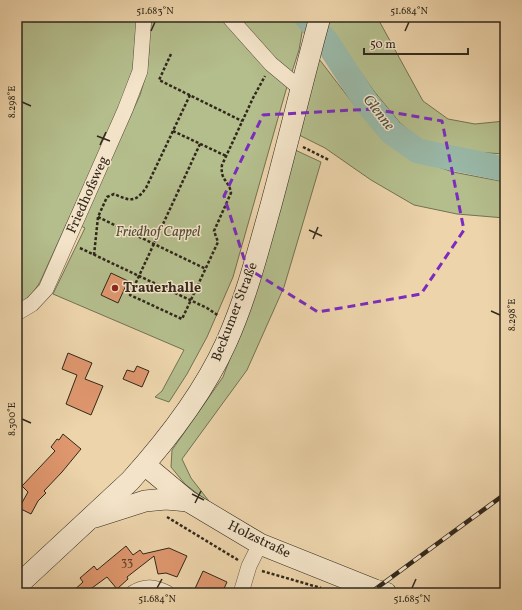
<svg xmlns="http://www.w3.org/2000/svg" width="522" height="610" font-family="Vollkorn,serif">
<rect width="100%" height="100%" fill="#edd4ab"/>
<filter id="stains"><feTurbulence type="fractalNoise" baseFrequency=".005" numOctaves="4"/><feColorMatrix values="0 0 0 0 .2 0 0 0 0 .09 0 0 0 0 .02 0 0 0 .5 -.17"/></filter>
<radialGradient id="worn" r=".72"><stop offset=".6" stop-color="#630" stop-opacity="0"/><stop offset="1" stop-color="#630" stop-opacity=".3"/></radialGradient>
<!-- green -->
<g fill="#b4bd8c" stroke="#727254">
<path d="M17 17H137L133 68 120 106 40 282C34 292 28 299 17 304Z"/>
<path d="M150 17H293L303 27 299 50 286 90 233 277 207 337 187 374 169 402 155 397 162 391 184 350 53 294 85 228 81 226 140 95 147 72 149 51Z"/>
<path d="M326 17H377L423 101 448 119 475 124 505 121V154L458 151 421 140 400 123 373 90 325 21Z"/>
<path d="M316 55 358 110 386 138 413 158 453 172 505 182V218L457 214 414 205 371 180 325 148 297 134Z"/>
<path d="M293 149 321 162 284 287 247 370 182 459 191 478 212 505 185 484 171 467 172 450 223 377 261 276Z"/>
</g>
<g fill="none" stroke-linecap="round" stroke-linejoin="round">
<!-- river -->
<path stroke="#99b8a7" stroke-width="25" d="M306 17 327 42 366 102 391 132 418 151 505 169"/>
</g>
<!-- building -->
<g fill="#df976e" stroke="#31281c">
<path d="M111 273 128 281 118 303 101 295Z"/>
<path d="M68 353 92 363 85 379 103 386 91 415 66 404 77 375 62 369Z"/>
<path d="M137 366 149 371 142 387 123 379 127 370 134 372Z"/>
<path d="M63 434 81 449 62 472 44 491 46 493 38 501 31 514 19 508 28 492 22 486 55 451 51 447 57 439 59 440Z"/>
<path d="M126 546 133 555 140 550 143 554 169 548 187 556 177 577 166 573 158 574 154 556 127 577 128 579 117 589 107 577 85 593H71L83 582 80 578 94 566 97 570Z"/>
<path d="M203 571 227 582 222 593H193Z"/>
</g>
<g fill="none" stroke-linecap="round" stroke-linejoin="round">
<defs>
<g id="minor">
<path d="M229 17 271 64 301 89"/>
<path d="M17 313 32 304 46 289 125 110 140 71 144 17"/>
<path d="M133 593C145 585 155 587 167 593"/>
<path d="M241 593 249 566 260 544"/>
</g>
<g id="secondary">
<path d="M145 465 188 501 260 544 375 590 386 593"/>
<path d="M95 517 145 501 166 499 188 501"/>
<path d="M17 586 130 481C167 440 203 394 226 343 246 299 258 251 271 205 288 142 303 79 320 17"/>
</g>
</defs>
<!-- minor casing -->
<use href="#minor" stroke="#605340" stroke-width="16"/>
<!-- secondary casing -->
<use href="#secondary" stroke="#31281c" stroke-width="22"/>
<!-- path -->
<g stroke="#31281c" stroke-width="2.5" stroke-dasharray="3 2" stroke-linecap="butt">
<path d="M171 54 159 80 242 121"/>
<path d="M173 131 226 156"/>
<path d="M200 144 139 276 207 308 219 316"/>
<path d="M303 147 329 160"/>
<path d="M98 217 206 269"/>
<path d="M80 248 139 276 130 295 182 319 218 242 214 231 231 193C229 180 220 181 222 165L253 98 265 76"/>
<path d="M94 255 98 217 107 197 114 194C130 201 135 203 146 188L190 95"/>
<path d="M167 517 238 560"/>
<path d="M262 571 321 588"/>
</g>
<!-- minor -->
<use href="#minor" stroke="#f3e3c8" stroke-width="15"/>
<!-- secondary -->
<use href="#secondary" stroke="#f3e3c8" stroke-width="21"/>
<defs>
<path id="rail" d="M370 593 505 494"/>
</defs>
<!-- rail casing -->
<use href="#rail" stroke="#31281c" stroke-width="4.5"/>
<!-- rail -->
<use href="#rail" stroke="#f3e3c8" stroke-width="3" stroke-dasharray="9" stroke-linecap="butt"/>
</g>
<!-- marked area -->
<path fill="none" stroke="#7b2cbf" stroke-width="3" stroke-dasharray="8 5" stroke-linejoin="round" d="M373 109 442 121 464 230 421 294 318 312 247 268 224 196 263 115Z"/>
<!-- ticks -->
<path fill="none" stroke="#31281c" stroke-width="1.5" d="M151 31 155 22M405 31 409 22M22 102 31 106M97 136 110 141M100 145 106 132M309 230 322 236M313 239 318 227M491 311 500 315M22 419 31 423M192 494 204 500M195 503 201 491M157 588 162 579M412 588 416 579"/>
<!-- markers -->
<circle fill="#8f2418" stroke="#f3e3c8" stroke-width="1.5" cx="115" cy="288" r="4"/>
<g text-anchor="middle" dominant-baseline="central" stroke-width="3" stroke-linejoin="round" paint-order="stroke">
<!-- number labels -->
<g font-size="12" fill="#5c4430">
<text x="127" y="563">33</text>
</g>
<!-- street labels -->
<g font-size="14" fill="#31281c" stroke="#f3e3c8">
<text transform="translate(88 195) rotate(-66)">Friedhofsweg</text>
<text transform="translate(235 312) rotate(-69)">Beckumer Straße</text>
<text transform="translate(259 540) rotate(26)">Holzstraße</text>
</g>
<!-- park labels -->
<g font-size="14" font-style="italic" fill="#524d38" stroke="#f3e3c8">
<text x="158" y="232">Friedhof Cappel</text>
</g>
<!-- poi labels -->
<g font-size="14" font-weight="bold" fill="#31281c" stroke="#f3e3c8" text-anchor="start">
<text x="123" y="288">Trauerhalle</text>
</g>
<!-- water labels -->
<g font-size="15" font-style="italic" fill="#4b4c3f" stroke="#f3e3c8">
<text transform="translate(378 113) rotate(52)">Glenne</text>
</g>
</g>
<!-- margin -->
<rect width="522" height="610" fill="none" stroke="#edd4ab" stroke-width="44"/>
<!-- scale -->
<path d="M364 48v6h104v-6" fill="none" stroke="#31281c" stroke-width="2"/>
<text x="370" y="48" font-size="12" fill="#31281c" stroke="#f3e3c8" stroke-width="3" paint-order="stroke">50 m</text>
<rect x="22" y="22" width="478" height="566" fill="none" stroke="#31281c" stroke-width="1.5"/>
<g font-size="10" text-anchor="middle" fill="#31281c">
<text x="155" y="14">51.683°N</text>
<text x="409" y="14">51.684°N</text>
<text transform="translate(11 102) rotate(-90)" y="4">8.298°E</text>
<text transform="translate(511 315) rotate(-90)" y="4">8.298°E</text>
<text transform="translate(11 419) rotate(-90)" y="4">8.300°E</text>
<text x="157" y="602">51.684°N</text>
<text x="412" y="602">51.685°N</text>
</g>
<rect width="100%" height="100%" filter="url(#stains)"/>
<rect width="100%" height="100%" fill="url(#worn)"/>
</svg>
